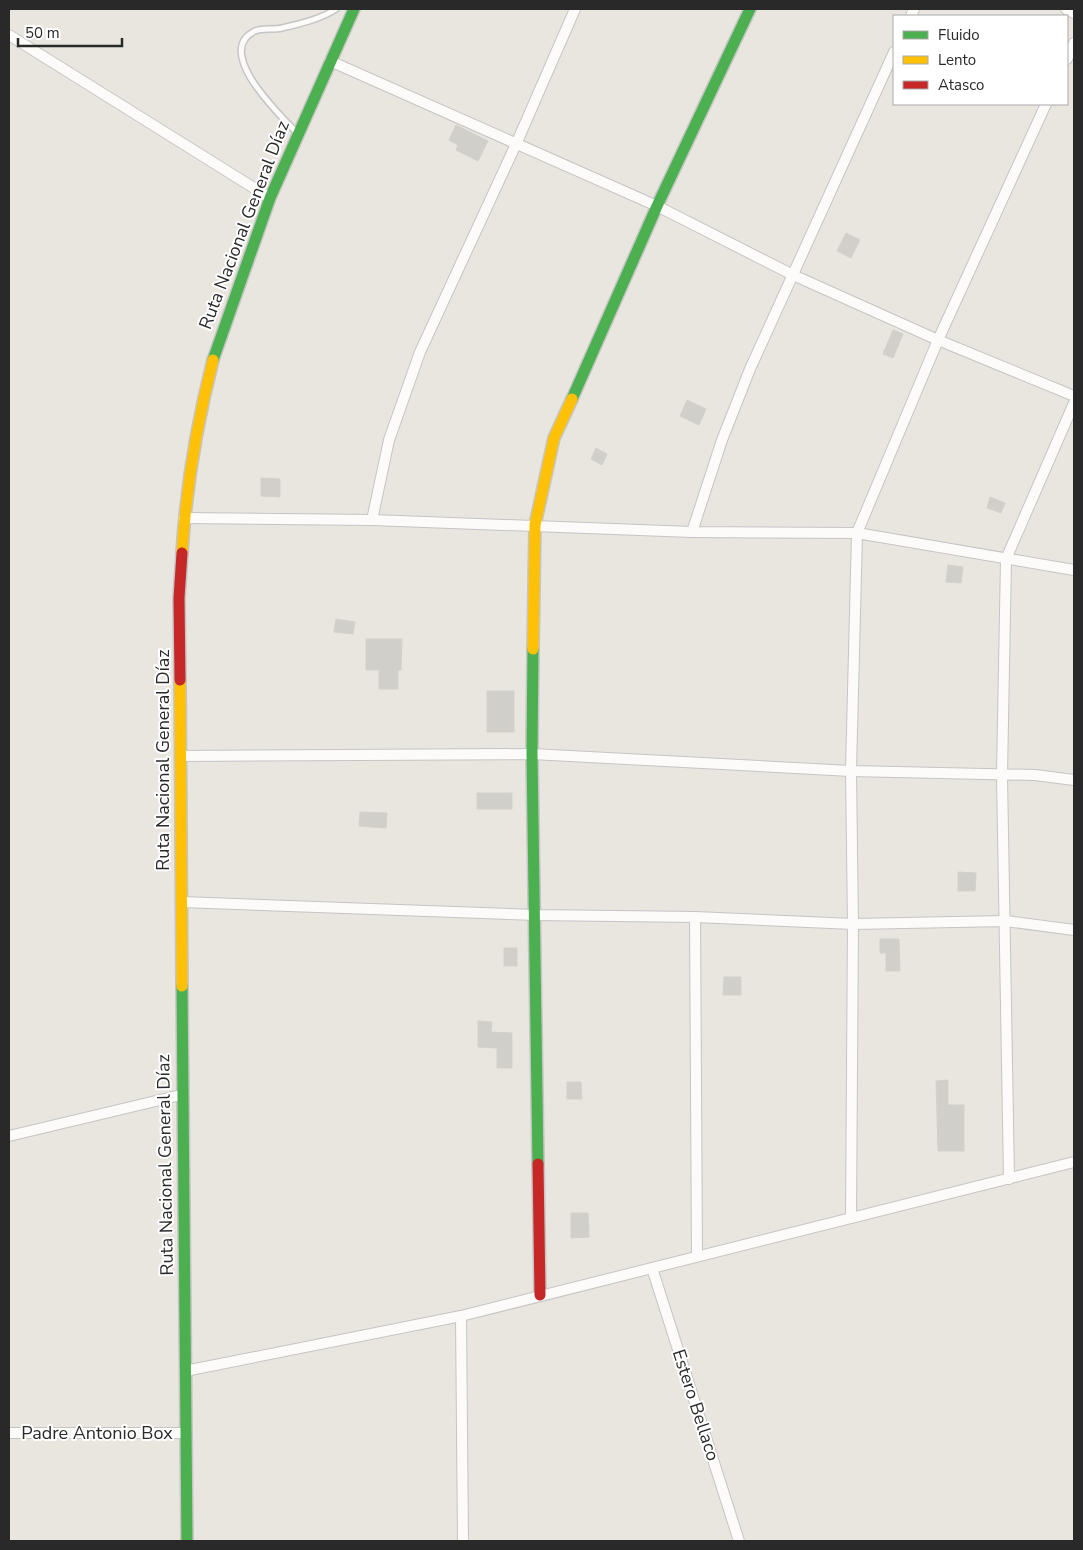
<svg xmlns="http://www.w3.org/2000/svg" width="1083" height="1550" font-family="'Nunito Sans',sans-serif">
<rect width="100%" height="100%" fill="#e8e6df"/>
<!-- building -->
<g fill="#d1cfca" stroke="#d3d1cb">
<path d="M456 125 488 141 478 161 456 150 458 145 449 140Z"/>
<path d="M846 233 860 240 851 258 837 251Z"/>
<path d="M893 330 903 334 893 358 883 354Z"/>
<path d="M687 400 706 409 699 425 680 416Z"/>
<path d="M596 448 607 454 602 465 591 459Z"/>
<path d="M261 478 280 479V497L261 496Z"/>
<path d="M990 497 1005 503 1001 513 987 508Z"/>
<path d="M948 565 963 567 961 583 946 582Z"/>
<path d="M336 619 355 622 353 634 334 632Z"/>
<path d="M366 639H402L401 670H398V689H379V670H366Z"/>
<rect x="487" y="691" width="27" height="41"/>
<rect x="477" y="793" width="35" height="16"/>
<path d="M360 812 387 813 386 828 359 826Z"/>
<path d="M958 872 976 873 975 891H958Z"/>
<path d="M880 939H899L900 971H886V953H880Z"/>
<rect x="504" y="948" width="13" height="18"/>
<path d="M724 977H741V995H723Z"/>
<path d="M478 1021 492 1022 491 1032 512 1033V1068H497V1048L478 1047Z"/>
<path d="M948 1080V1105H964V1151H938L936 1081Z"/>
<path d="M567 1082H581L582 1099H567Z"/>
<path d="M571 1213H588L589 1237 571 1238Z"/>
</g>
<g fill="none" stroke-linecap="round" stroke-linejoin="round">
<defs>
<path id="lane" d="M295 131C279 114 213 51 255 31 262 28 273 30 282 28 299 24 321 19 336 9"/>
<g id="street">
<path d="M1066 9 1074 13"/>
<path d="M911 16 914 9"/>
<path d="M9 35 270 198"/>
<path d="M1067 59 1074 43"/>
<path d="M330 61 657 206 793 275 938 340 1074 396"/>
<path d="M184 518 372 520 692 532 857 533 1074 570"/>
<path d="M372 520 389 440 420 352 517 142 575 9"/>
<path d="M692 532 722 440 750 369 894 52"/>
<path d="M180 756 532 754 851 771 1035 775 1074 780"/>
<path d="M182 902 535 915 695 917 853 924 1006 921 1074 930"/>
<path d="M695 917 697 1255"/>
<path d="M9 1136 181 1095"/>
<path d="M1009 1179 1002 775 1006 559 1074 403"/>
<path d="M851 1218 853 924 851 771 857 533 938 340 1046 104"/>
<path d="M652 1268 739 1541"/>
<path d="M461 1316 463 1541"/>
<path d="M185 1371 461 1316 1074 1162"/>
<path d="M9 1433H186"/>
</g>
<g id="fast">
<path d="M213 360 270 198 354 9"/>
<path d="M572 399 657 206 750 9"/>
<path d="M533 649 532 754 538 1164"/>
<path d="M182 986 187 1541"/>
</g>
<g id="slow">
<path d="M182 553C186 488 197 423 213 360"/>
<path d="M533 649 535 525 554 438 572 399"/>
<path d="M180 680 182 986"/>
</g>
<g id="jam">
<path d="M180 680 179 598 182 553"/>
<path d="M538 1164 540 1295"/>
</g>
</defs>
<!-- lane casing -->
<use href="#lane" stroke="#c5c5c5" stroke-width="8"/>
<!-- street casing -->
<use href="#street" stroke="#c5c5c5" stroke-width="12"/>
<!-- fast casing -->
<use href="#fast" stroke="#c5c5c5" stroke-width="14"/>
<!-- slow casing -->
<use href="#slow" stroke="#c5c5c5" stroke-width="14"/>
<!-- jam casing -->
<use href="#jam" stroke="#c5c5c5" stroke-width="14"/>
<!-- lane -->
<use href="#lane" stroke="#fcfbfa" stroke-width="5"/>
<!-- street -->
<use href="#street" stroke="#fcfbfa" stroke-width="10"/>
<!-- fast -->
<use href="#fast" stroke="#4caf50" stroke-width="11"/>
<!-- slow -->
<use href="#slow" stroke="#ffc107" stroke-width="11"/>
<!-- jam -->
<use href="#jam" stroke="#c62828" stroke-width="11"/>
</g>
<g text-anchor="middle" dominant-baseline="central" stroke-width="4" stroke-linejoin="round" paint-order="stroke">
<!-- street labels -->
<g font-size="18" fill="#292929" stroke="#fff">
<text transform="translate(244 225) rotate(-69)">Ruta Nacional General Díaz</text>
<text transform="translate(163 760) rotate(-90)">Ruta Nacional General Díaz</text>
<text transform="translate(165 1165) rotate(-91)">Ruta Nacional General Díaz</text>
<text transform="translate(696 1405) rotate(72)">Estero Bellaco</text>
<text x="97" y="1433">Padre Antonio Box</text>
</g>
</g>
<!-- border -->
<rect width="1083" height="1550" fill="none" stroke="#292929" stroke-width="20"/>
<!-- legend -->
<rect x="893" y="15" width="175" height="90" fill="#ffffff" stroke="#a9a9a9"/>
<rect x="903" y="31" width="25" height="8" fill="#4caf50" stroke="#a9a9a9"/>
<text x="938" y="40" font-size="15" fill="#292929">Fluido</text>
<rect x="903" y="56" width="25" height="8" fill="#ffc107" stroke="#a9a9a9"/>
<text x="938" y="65" font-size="15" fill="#292929">Lento</text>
<rect x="903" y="81" width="25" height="8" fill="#c62828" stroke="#a9a9a9"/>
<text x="938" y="90" font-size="15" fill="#292929">Atasco</text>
<!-- scale -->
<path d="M18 38v8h104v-8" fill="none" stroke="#292929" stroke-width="2.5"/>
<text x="25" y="38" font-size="15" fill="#292929" stroke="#ffffff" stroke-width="4" paint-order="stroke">50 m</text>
</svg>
